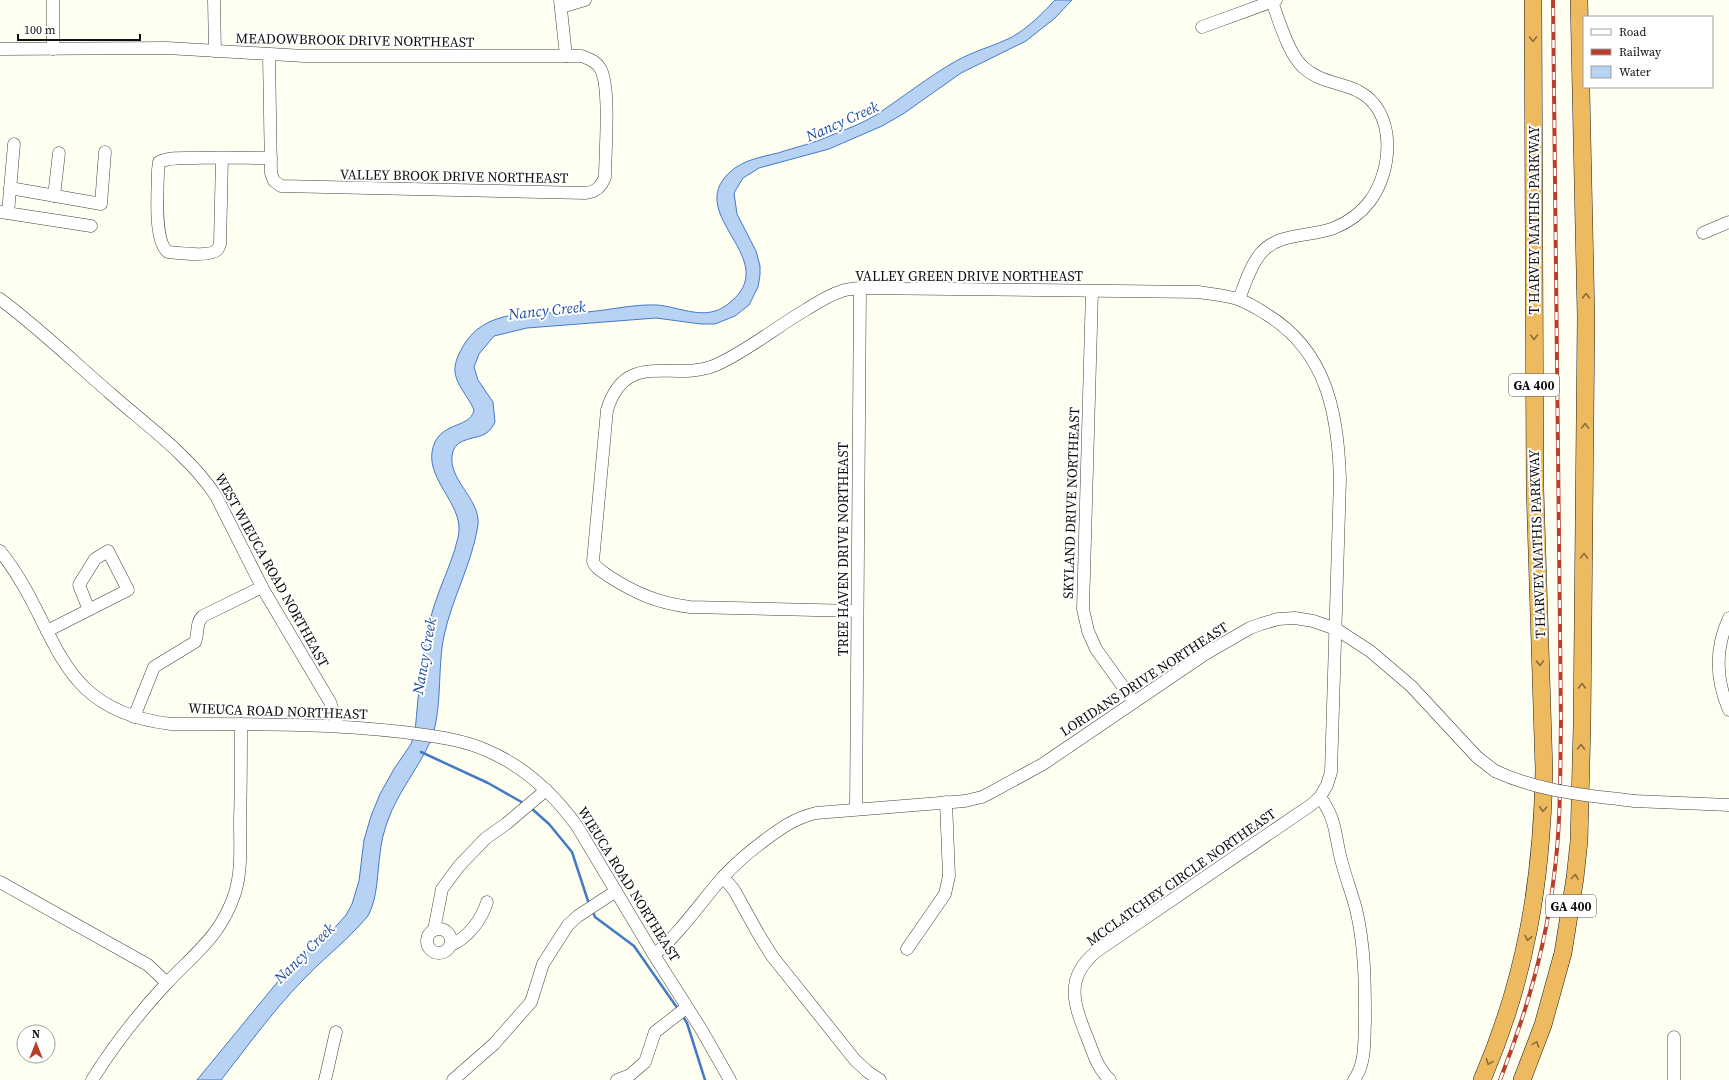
<svg xmlns="http://www.w3.org/2000/svg" width="1729" height="1080" font-family="'Source Serif 4',serif">
<rect width="100%" height="100%" fill="#fefef1"/>
<!-- water -->
<path fill="#b8d2f4" stroke="#427ac7" d="M1055 0H1072L1055 18 1026 41 961 73 903 114 882 126 829 149 759 168 743 178 734 193 737 214 756 251 760 266V275L758 287 749 305 735 316 715 324H701L656 318 527 328 494 336 479 354 474 367 478 380 493 402 495 422C493 426 490 431 485 434 476 439 457 438 453 451 445 479 481 498 478 525 472 564 452 598 444 636 437 668 443 712 430 742 418 769 398 792 388 820 384 831 381 842 380 854 377 874 378 895 369 914 367 918 362 922 359 926 341 946 319 962 301 982 272 1012 247 1047 221 1080H197L289 968 330 933 346 915 352 904 359 881 364 840 371 816 380 794 394 769 411 744 415 732C419 691 421 646 434 606 440 587 449 568 455 549 456 543 459 537 459 531 461 504 428 480 432 452 437 420 470 430 474 410 469 397 453 382 455 367 456 358 461 350 465 343 491 303 547 316 587 312 610 310 634 304 657 305 681 307 706 322 728 304 786 260 682 216 730 172 743 160 761 157 778 153 796 147 815 143 832 135 847 129 863 123 876 115 903 97 928 77 956 61 974 51 994 46 1012 37 1028 28 1043 13 1055 0Z"/>
<g fill="none" stroke-linecap="round" stroke-linejoin="round">
<!-- stream -->
<g stroke="#427ac7" stroke-width="2.5">
<path d="M421 752 488 783 525 804"/>
<path d="M531 808 549 824 572 852 589 904"/>
<path d="M592 910 595 917 634 946 678 1009"/>
<path d="M682 1015 687 1023 705 1080"/>
</g>
<defs>
<g id="minor">
<path d="M53 0V49"/>
<path d="M214 0 215 51"/>
<path d="M560 0 566 56"/>
<path d="M561 7 585 0"/>
<path d="M1202 27 1276 0"/>
<path d="M0 49 167 48 304 56H582C589 59 596 61 600 68 611 85 605 154 605 177 601 187 596 192 585 193L281 186 274 181 271 173 269 55"/>
<path d="M222 158 220 244C219 246 219 248 217 250 210 257 178 253 168 252 153 241 158 188 158 170L159 162C170 157 184 158 196 158 221 157 246 158 271 158"/>
<path d="M10 188 101 204 105 152"/>
<path d="M54 196 59 153"/>
<path d="M0 212 91 226"/>
<path d="M8 213 14 144"/>
<path d="M1703 233 1729 222"/>
<path d="M1092 291 1083 609 1088 631 1096 649 1134 702"/>
<path d="M0 299C39 328 74 362 111 394 147 426 189 455 216 496L263 589 330 702 338 726"/>
<path d="M1239 299C1245 284 1250 266 1261 253 1279 232 1311 237 1334 228 1349 222 1361 213 1370 201 1393 170 1397 111 1358 91 1339 82 1319 82 1303 67 1288 53 1279 20 1272 2"/>
<path d="M0 551C61 627 51 710 171 724 248 724 326 723 403 732 432 736 462 739 488 751 525 767 553 793 577 826L654 955 701 1029 730 1080"/>
<path d="M857 611 690 607C658 603 637 594 610 577 604 572 595 569 593 561L607 410C626 348 673 383 716 365 749 350 776 327 807 309 818 302 829 295 842 291 847 289 854 289 860 288L1198 292C1211 294 1227 295 1240 300 1249 303 1258 309 1266 314 1327 351 1338 414 1340 479L1331 772 1327 785 1320 797"/>
<path d="M1729 618C1715 648 1716 680 1729 710"/>
<path d="M47 631 128 590 108 551 95 559 79 585 89 610"/>
<path d="M134 717 154 667 195 642C199 633 195 623 203 616L262 587"/>
<path d="M1634 801 1729 805"/>
<path d="M856 809 860 288"/>
<path d="M723 877 734 890 759 935 772 956 855 1060 868 1072 880 1080"/>
<path d="M0 882 148 965 167 983"/>
<circle cx="439" cy="941" r="12"/>
<path d="M434 930 442 889 459 866 486 838 506 824 546 790"/>
<path d="M451 945C468 938 482 919 487 902"/>
<path d="M907 949 945 894 949 876 946 802"/>
<path d="M654 955C681 932 700 903 723 877 736 863 750 851 765 840 781 828 795 818 816 813L965 801 982 797 990 793 1043 764 1205 654 1250 628 1261 624 1278 619 1295 618 1313 621 1336 629 1370 651 1411 686 1477 757 1495 771"/>
<path d="M1674 1037V1080"/>
<path d="M92 1080C114 1045 138 1014 166 984 195 953 221 936 235 893 242 870 240 845 240 821 241 789 241 756 241 724"/>
<path d="M325 1080 336 1032"/>
<path d="M453 1080 494 1044 531 1002 543 964 568 925 578 916 616 891"/>
<path d="M617 1080 630 1075 645 1062 655 1032 686 1008"/>
<path d="M1110 1080C1099 1070 1094 1056 1089 1042 1075 1007 1062 979 1097 951L1311 805 1320 797C1338 822 1334 835 1342 863 1346 878 1352 894 1356 909 1365 946 1365 984 1365 1021 1364 1042 1366 1063 1354 1080"/>
</g>
<g id="highway">
<path d="M1482 1080C1526 978 1542 881 1544 770L1535 489 1533 0"/>
<path d="M1522 1080 1543 1025 1563 953 1575 878 1579 841 1582 725 1586 317 1579 0"/>
</g>
</defs>
<!-- minor casing -->
<use href="#minor" stroke="#424242" stroke-width="13"/>
<!-- highway casing -->
<use href="#highway" stroke="#202020" stroke-width="18"/>
<!-- minor -->
<use href="#minor" stroke="#fff" stroke-width="12"/>
<!-- highway -->
<use href="#highway" stroke="#eeba60" stroke-width="17"/>
<defs>
<path id="rail" d="M1500 1080C1526 1014 1546 947 1554 876 1561 825 1560 773 1561 721L1553 0"/>
</defs>
<!-- rail casing -->
<use href="#rail" stroke="#b93f2c" stroke-width="4"/>
<!-- rail -->
<use href="#rail" stroke="#fff" stroke-width="2.5" stroke-dasharray="8" stroke-linecap="butt"/>
<defs>
<path id="minor-bridge" d="M1495 771C1540 792 1587 795 1634 801"/>
</defs>
<!-- minor-bridge casing -->
<use href="#minor-bridge" stroke="#424242" stroke-width="13" stroke-linecap="butt"/>
<!-- minor-bridge -->
<use href="#minor-bridge" stroke="#fff" stroke-width="12"/>
</g>
<!-- one-way arrows -->
<defs><path id="oneway-chevron" d="M-2-3.5L2.5 0L-2 3.5" fill="none" stroke-width="1.6" stroke-linecap="round" stroke-linejoin="round"/></defs>
<g stroke="#8a6d3c">
<use href="#oneway-chevron" transform="translate(1533 39) rotate(90)"/>
<use href="#oneway-chevron" transform="translate(1586 296) rotate(-91)"/>
<use href="#oneway-chevron" transform="translate(1534 337) rotate(90)"/>
<use href="#oneway-chevron" transform="translate(1585 426) rotate(-89)"/>
<use href="#oneway-chevron" transform="translate(1584 556) rotate(-89)"/>
<use href="#oneway-chevron" transform="translate(1540 663) rotate(88)"/>
<use href="#oneway-chevron" transform="translate(1582 686) rotate(-89)"/>
<use href="#oneway-chevron" transform="translate(1581 747) rotate(-89)"/>
<use href="#oneway-chevron" transform="translate(1543 809) rotate(93)"/>
<use href="#oneway-chevron" transform="translate(1575 877) rotate(-83)"/>
<use href="#oneway-chevron" transform="translate(1528 938) rotate(100)"/>
<use href="#oneway-chevron" transform="translate(1536 1044) rotate(-70)"/>
<use href="#oneway-chevron" transform="translate(1489 1062) rotate(112)"/>
</g>
<g text-anchor="middle" dominant-baseline="central" stroke-width="4" stroke-linejoin="round" paint-order="stroke">
<!-- shield labels -->
<g fill="#fff" stroke="#575757" stroke-width="1">
<rect x="1509" y="374" width="50" height="22" rx="3"/>
<rect x="1546" y="895" width="50" height="22" rx="3"/>
</g>
<g font-size="13" font-weight="bold" fill="#0f0f0f">
<text x="1534" y="385">GA 400</text>
<text x="1571" y="906">GA 400</text>
</g>
<!-- street labels -->
<g font-size="14" fill="#0f0f0f" stroke="#fff">
<text transform="translate(355 40) rotate(1)">MEADOWBROOK DRIVE NORTHEAST</text>
<text transform="translate(454 176) rotate(1)">VALLEY BROOK DRIVE NORTHEAST</text>
<text transform="translate(1534 220) rotate(-90)">T HARVEY MATHIS PARKWAY</text>
<text x="969" y="276">VALLEY GREEN DRIVE NORTHEAST</text>
<text transform="translate(1071 503) rotate(-88)">SKYLAND DRIVE NORTHEAST</text>
<text transform="translate(1537 544) rotate(-92)">T HARVEY MATHIS PARKWAY</text>
<text transform="translate(843 549) rotate(-90)">TREE HAVEN DRIVE NORTHEAST</text>
<text transform="translate(272 570) rotate(61)">WEST WIEUCA ROAD NORTHEAST</text>
<text transform="translate(1144 679) rotate(-33)">LORIDANS DRIVE NORTHEAST</text>
<text transform="translate(278 711) rotate(2)">WIEUCA ROAD NORTHEAST</text>
<text transform="translate(1181 877) rotate(-35)">MCCLATCHEY CIRCLE NORTHEAST</text>
<text transform="translate(629 884) rotate(58)">WIEUCA ROAD NORTHEAST</text>
</g>
<!-- water labels -->
<g font-size="15" font-style="italic" fill="#1d4d9c" stroke="#fff">
<text transform="translate(842 121) rotate(-24)">Nancy Creek</text>
<text transform="translate(547 310) rotate(-6)">Nancy Creek</text>
<text transform="translate(424 656) rotate(-80)">Nancy Creek</text>
<text transform="translate(304 953) rotate(-45)">Nancy Creek</text>
</g>
</g>
<!-- legend -->
<rect x="1583" y="16" width="130" height="72" fill="#ffffff" stroke="#9f9f9f"/>
<rect x="1591" y="29" width="20" height="6" fill="#ffffff" stroke="#9f9f9f"/>
<text x="1619" y="36" font-size="12" fill="#0f0f0f">Road</text>
<rect x="1591" y="49" width="20" height="6" fill="#b93f2c" stroke="#9f9f9f"/>
<text x="1619" y="56" font-size="12" fill="#0f0f0f">Railway</text>
<rect x="1591" y="66" width="20" height="12" fill="#b8d2f4" stroke="#9f9f9f"/>
<text x="1619" y="76" font-size="12" fill="#0f0f0f">Water</text>
<!-- north arrow -->
<g transform="translate(36 1044)"><circle r="19" fill="#ffffff" stroke="#9f9f9f"/>
<path d="M0-3L7 15L0 10L-7 15Z" fill="#b93f2c"/>
<text y="-6" font-size="11" font-weight="bold" text-anchor="middle" fill="#0f0f0f">N</text>
</g>
<!-- scale -->
<path d="M18 34v6h122v-6" fill="none" stroke="#0f0f0f" stroke-width="2"/>
<text x="24" y="34" font-size="12" fill="#0f0f0f" stroke="#ffffff" stroke-width="3" paint-order="stroke">100 m</text>
</svg>
